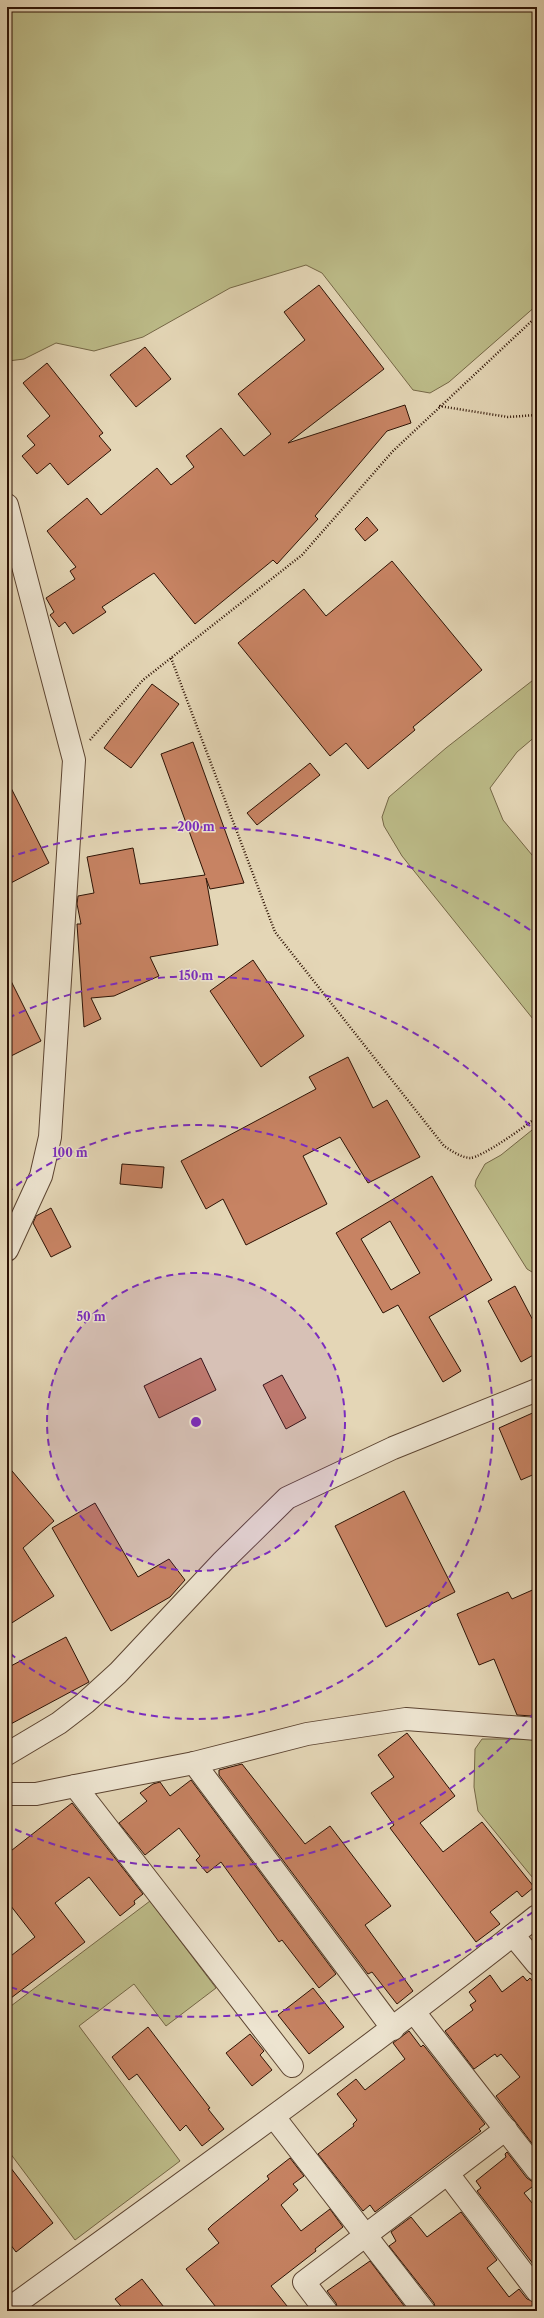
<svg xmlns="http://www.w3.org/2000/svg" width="544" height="2318" font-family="'Libre Caslon Text',serif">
<rect width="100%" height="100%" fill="#e4d6b6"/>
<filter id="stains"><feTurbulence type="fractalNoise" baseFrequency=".005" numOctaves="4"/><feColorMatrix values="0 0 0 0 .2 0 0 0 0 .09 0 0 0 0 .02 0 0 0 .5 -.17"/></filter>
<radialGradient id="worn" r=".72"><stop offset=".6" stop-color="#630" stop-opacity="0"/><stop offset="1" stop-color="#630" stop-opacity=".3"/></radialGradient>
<!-- green -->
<g fill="#bcbb88" stroke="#756746">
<path d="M7 7H537V305L449 382 430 393 413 390 322 273 306 265 230 288 143 337 94 351 56 343 24 359 8 361Z"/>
<path d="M537 677V735L517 752 490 788 503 820 537 861V1024L402 856 384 826 382 817 389 797 446 748Z"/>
<path d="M537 1126V1275L527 1269 475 1186 476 1180 485 1164 501 1155Z"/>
<path d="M482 1739H537V1883L478 1811 474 1787 475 1749Z"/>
<path d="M150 1901 216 1988 166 2026 134 1984 79 2026 180 2161 75 2240 7 2149V2009Z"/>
</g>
<!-- building -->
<g fill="#c78363" stroke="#2e1305" fill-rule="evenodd">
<path d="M319 285 384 369 288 443 405 405 411 423 387 431 315 516 318 519 277 564 273 560 195 624 154 573 102 607 106 612 73 634 65 622 59 627 50 615 54 612 46 598 75 579 70 571 76 567 47 531 87 498 101 515 157 468 171 485 194 467 186 456 221 428 244 456 271 434 238 394 305 340 284 312Z"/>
<path d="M145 347 171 379 136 407 110 375Z"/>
<path d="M47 363 103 433 99 436 111 450 68 485 50 463 37 474 22 456 35 445 27 436 50 416 23 383Z"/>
<path d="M367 517 378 530 365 541 355 529Z"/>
<path d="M392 561 482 670 413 727 415 730 368 769 346 743 330 756 238 643 304 589 326 616Z"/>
<path d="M152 684 179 704 131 768 104 748Z"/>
<path d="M193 742 244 883 210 889 206 878 218 945 150 957 159 976 114 996 91 998 101 1019 84 1027 77 924H81L77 904 78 896 94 893 87 857 133 848 140 884 205 875 161 754Z"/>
<path d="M310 763 320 775 257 825 247 813Z"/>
<path d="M7 780 49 863 7 885Z"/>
<path d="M253 960 304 1036 261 1067 210 991Z"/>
<path d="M7 973 41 1041 7 1058Z"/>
<path d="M348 1057 373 1108 387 1100 420 1157 368 1183 340 1137 303 1156 327 1204 246 1245 223 1199 206 1209 181 1161 316 1089 309 1077Z"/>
<path d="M122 1164 164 1167 162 1188 120 1184Z"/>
<path d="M432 1176 492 1280 429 1317 461 1371 443 1382 398 1305 383 1313 336 1233ZM390 1221 420 1273 391 1290 361 1239Z"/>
<path d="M51 1208 71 1247 51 1257 33 1223 36 1216Z"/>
<path d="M515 1286 537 1328V1353L521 1362 488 1301Z"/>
<path d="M201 1358 216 1390 159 1418 144 1386Z"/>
<path d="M282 1375 306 1418 286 1429 263 1385Z"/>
<path d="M537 1411V1473L521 1480 499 1428Z"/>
<path d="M7 1465 54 1521 23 1548 54 1596 7 1626Z"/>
<path d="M404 1491 455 1592 386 1627 335 1526Z"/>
<path d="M95 1503 138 1577 169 1559 185 1580 170 1597 111 1631 52 1528Z"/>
<path d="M537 1588V1714L532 1716 517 1715 494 1659 479 1665 457 1614 508 1592 512 1599Z"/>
<path d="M66 1637 89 1682 7 1726V1668Z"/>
<path d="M407 1733 455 1796 420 1823 443 1852 482 1822 534 1887 522 1897 517 1891 490 1912 500 1924 476 1942 390 1828 394 1825 371 1793 394 1777 378 1755Z"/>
<path d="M242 1764 305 1844 330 1826 391 1906 365 1925 413 1991 397 2004 372 1972 368 1974 219 1775V1770Z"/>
<path d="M191 1780 336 1974 319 1988 282 1940 279 1942 221 1862 207 1873 196 1860 200 1856 179 1828 145 1855 119 1823 147 1801 140 1793 153 1784 160 1782 170 1796Z"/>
<path d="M72 1803 143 1894 134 1901 135 1904 120 1916 89 1877 55 1903 85 1942 7 2001V1959L35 1937 7 1901V1854Z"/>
<path d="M490 1975 502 1992 523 1976 527 1981 530 1978 537 1987V2150L496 2096 520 2077 501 2054 497 2057 495 2054 474 2069 445 2031 473 2010 470 2005 476 2001 469 1992Z"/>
<path d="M313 1988 344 2027 309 2054 278 2015Z"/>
<path d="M148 2027 210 2108 208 2109 224 2129 202 2146 186 2125 180 2131 137 2074 129 2080 112 2057Z"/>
<path d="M409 2031 421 2047 423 2045 425 2047 485 2124 479 2129 481 2131 375 2212 370 2205 363 2211 318 2154 354 2126 353 2124 357 2120 337 2094 356 2079 365 2090 405 2059 393 2043Z"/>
<path d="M250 2034 264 2051 260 2055 272 2070 252 2086 226 2053Z"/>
<path d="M507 2152 527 2178 536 2184 524 2193 537 2209V2269L477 2191 481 2188 476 2181 506 2157 505 2154Z"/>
<path d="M290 2158 304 2176 293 2184 298 2190 281 2205 301 2231 330 2209 343 2227 315 2249 316 2251 271 2286 291 2311H219L186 2269 219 2243 208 2229 212 2225 269 2179 267 2176Z"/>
<path d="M7 2163 53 2223 16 2252 7 2240Z"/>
<path d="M461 2212 497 2260 487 2268 509 2297 519 2289 527 2299 537 2303 530 2311H436L434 2303 389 2246 396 2241 391 2232 411 2217 427 2237Z"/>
<path d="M370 2261 408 2311H338L336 2303 327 2291Z"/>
<path d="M142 2279 167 2311H125L115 2299Z"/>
</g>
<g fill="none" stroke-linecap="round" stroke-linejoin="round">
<defs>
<g id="street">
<path d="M7 505 74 760 50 1137 41 1176 7 1250"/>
<path d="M7 1754 59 1723 85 1703 118 1673 223 1561 287 1498 393 1448 537 1390"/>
<path d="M194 1763 393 2029"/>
<path d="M75 1786 292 2066"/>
<path d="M7 1794H36L75 1786 194 1763 307 1734 406 1719 537 1729"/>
<path d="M513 1935 537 1964"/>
<path d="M414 2012 537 2170"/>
<path d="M274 2117 424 2311"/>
<path d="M448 2174 537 2291"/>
<path d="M7 2310C185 2181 364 2053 537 1916"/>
<path d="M326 2311 304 2282 506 2129"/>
</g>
</defs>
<!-- street casing -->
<use href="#street" stroke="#5c4431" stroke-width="24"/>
<!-- path -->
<g stroke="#2e1305" stroke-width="2.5" stroke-dasharray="1 2" stroke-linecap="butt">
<path d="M439 406 508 417 537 415"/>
<path d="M171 658 275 932 444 1146C452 1151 460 1157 470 1158 481 1158 526 1126 537 1117"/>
<path d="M90 740 143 680 302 555 393 451 537 316"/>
</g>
<!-- street -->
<use href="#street" stroke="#ede4d0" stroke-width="22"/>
</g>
<!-- distance rings -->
<circle cx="196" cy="1422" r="149" fill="#7b2cbf" fill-opacity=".12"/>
<g fill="none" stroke="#7b2cbf" stroke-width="2" stroke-dasharray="7 5">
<circle cx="196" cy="1422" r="149"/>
<path d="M7 1193A297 297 0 1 1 7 1651"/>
<path d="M535 1712A446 446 0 0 1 8 1826M8 1018A446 446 0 0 1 535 1132"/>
<path d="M533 1912A595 595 0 0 1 7 1986M7 858A595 595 0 0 1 533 932"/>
</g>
<circle cx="196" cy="1422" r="6" fill="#7b2cbf" stroke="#ede4d0" stroke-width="2"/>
<g font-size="12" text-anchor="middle" font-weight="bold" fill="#7b2cbf" stroke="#ede4d0" stroke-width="3" stroke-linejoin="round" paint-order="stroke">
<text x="196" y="831">200 m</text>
<text x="196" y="980">150 m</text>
<text x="70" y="1157">100 m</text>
<text x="91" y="1321">50 m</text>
</g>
<!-- margin -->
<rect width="544" height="2318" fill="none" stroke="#e4d6b6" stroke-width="24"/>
<rect x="8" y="8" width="528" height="2302" fill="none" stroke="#2e1305" stroke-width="2"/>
<rect x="12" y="12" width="520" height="2294" fill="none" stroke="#2e1305"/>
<rect width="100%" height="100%" filter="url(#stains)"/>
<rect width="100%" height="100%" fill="url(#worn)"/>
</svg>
